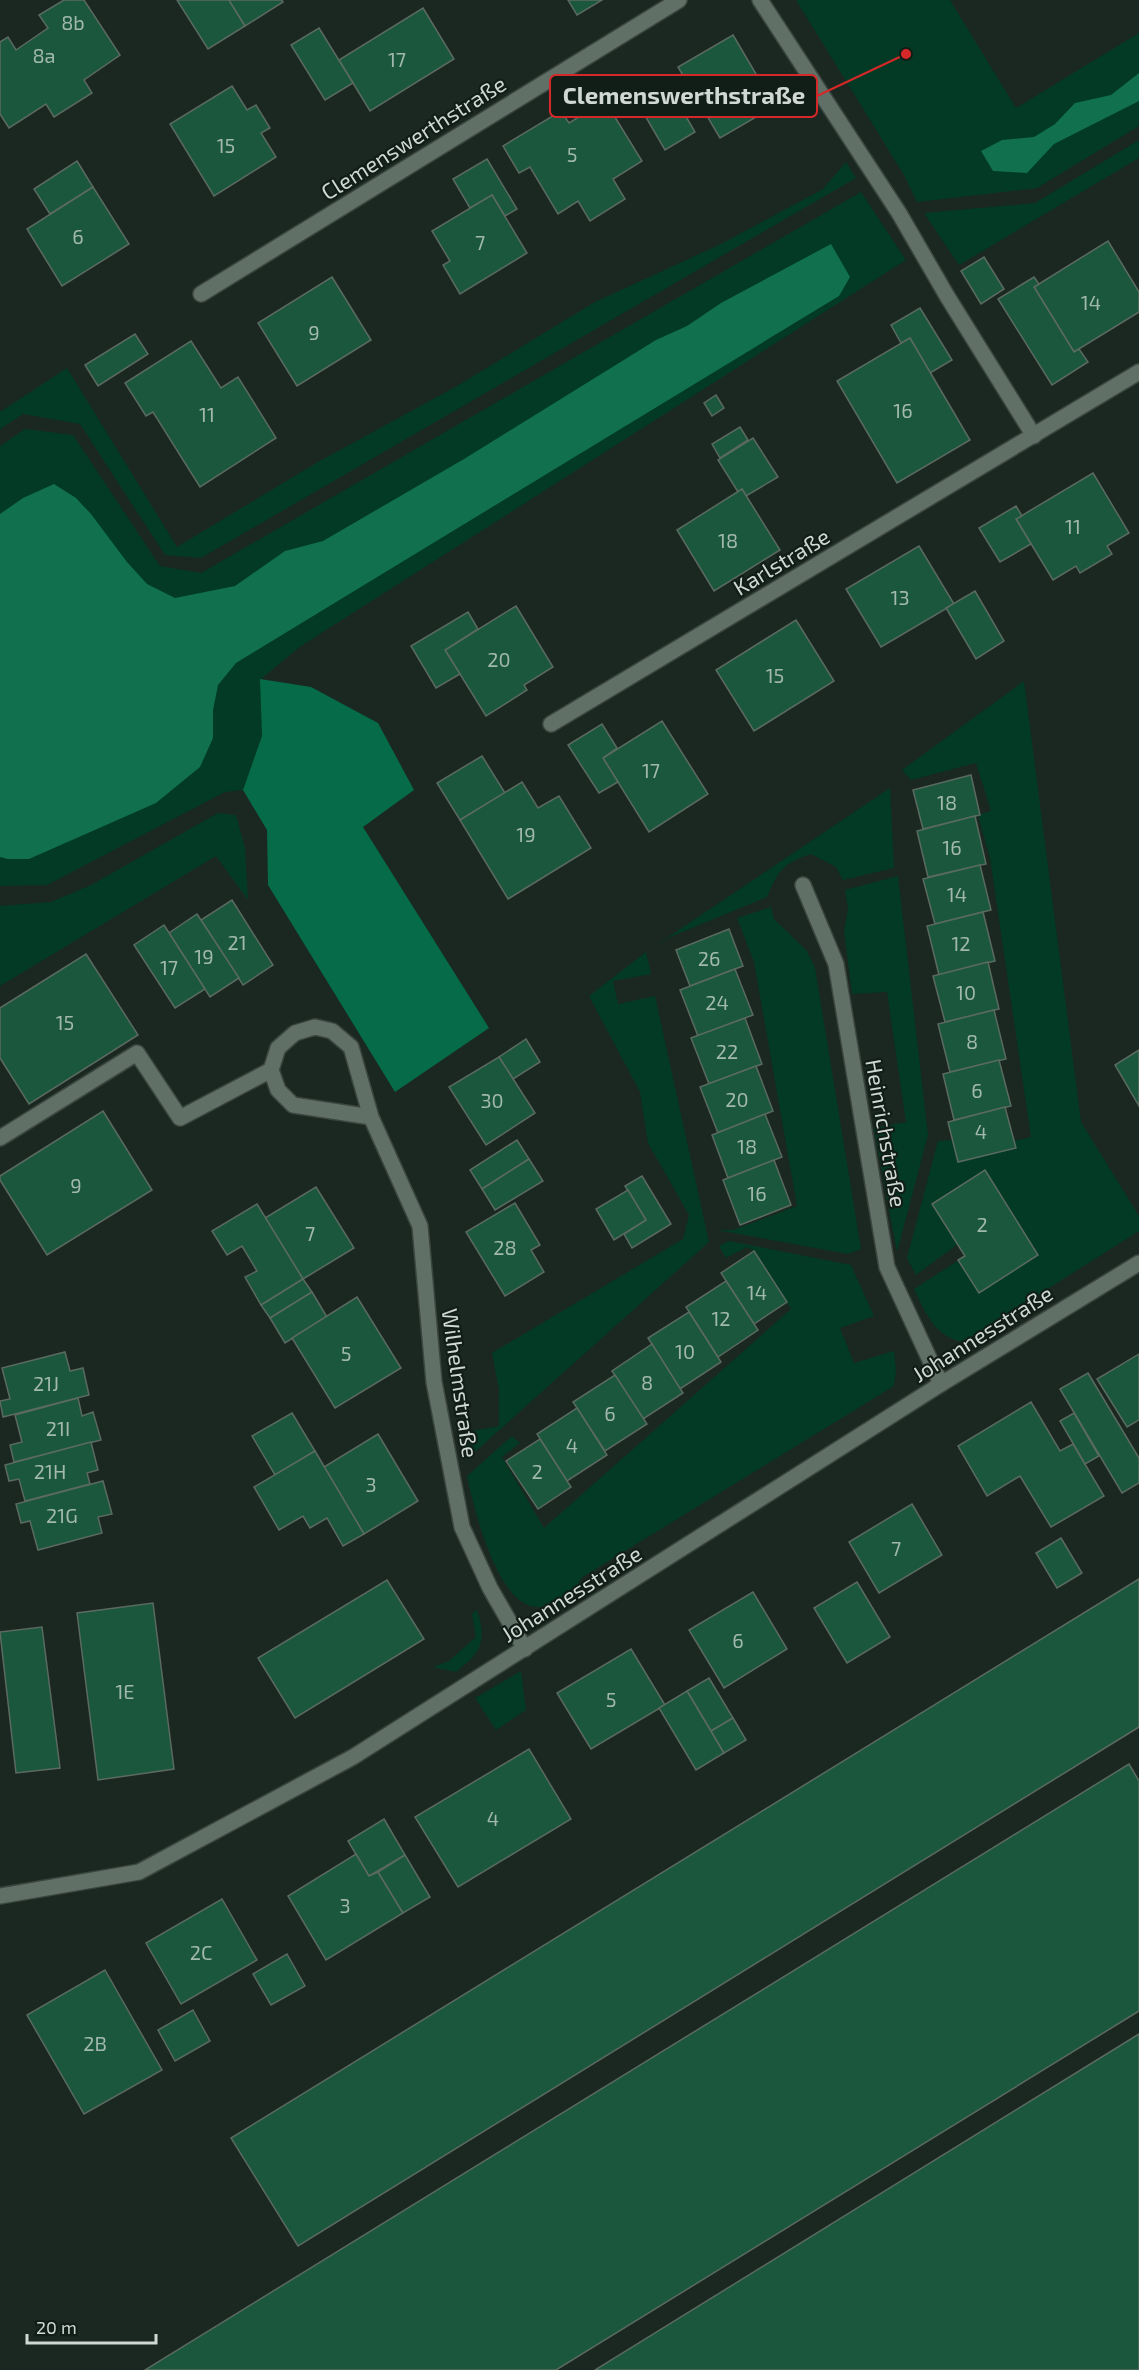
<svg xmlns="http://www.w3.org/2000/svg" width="1139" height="2370" font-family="'Exo 2',sans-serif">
<rect width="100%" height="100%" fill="#1b2821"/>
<!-- green -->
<g fill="#023a25">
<path d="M796 0H950L1016 108 1139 33V126L1037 188 917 202 904 175Z"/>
<path d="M1139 140V158L959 265 924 213 1035 203Z"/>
<path d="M846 162 856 178 201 558 165 555 80 424 23 414 0 429V412L67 368 177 547 318 462 457 386 595 302 721 244 823 189Z"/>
<path d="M861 192 906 260 301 646 261 679 262 736 243 790 225 792 47 885 0 886V446L25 429 73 435 160 566 201 573Z"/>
<path d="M1024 681 1081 1122 1139 1216V1231L964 1342C935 1338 925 1312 914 1289L965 1256 958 1244 916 1275 907 1258 938 1141 952 1140 958 1162 1014 1141 1031 1137 990 858 978 815 991 811 976 763 911 780 902 770Z"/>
<path d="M890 788 894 868 843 880 836 867 811 854C782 864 779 870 767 897L668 938 646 952 651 974 613 981 618 1004 655 996 709 1242 466 1460 461 1433 499 1426V1390L492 1353 683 1239 689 1215 648 1143 640 1092 589 996 646 952Z"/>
<path d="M218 813 236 815 245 848 248 900 216 856 0 986V906L51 902 91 885Z"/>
<path d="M898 876 928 1135 897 1252 874 1128 906 1122 887 992 852 994 844 931 848 909 845 890Z"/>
<path d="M771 907 774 919 807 951 815 968 861 1249 848 1254 717 1230H733L797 1206 754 962 737 918Z"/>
<path d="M729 1241 851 1265 874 1316 840 1328 854 1363 894 1351 896 1371 894 1386 581 1578 572 1600C558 1605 546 1610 531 1606 495 1596 474 1508 467 1476L512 1436 520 1443 502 1457 544 1528 791 1309 754 1251 747 1247 726 1258 719 1246Z"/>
<path d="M477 1610C487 1641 482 1652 456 1672L433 1667 449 1661 476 1637 472 1614Z"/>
<path d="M521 1671 526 1710 496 1730 475 1698Z"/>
</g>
<!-- forest -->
<path fill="#056b48" d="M260 679 311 687 378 723 414 790 363 827 489 1028 395 1092 268 885 267 830 243 790 262 736Z"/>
<!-- water -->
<g fill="#11704d">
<path d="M1139 73V101L1054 144 1027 173 993 171 981 151 1002 140 1034 137 1055 124 1075 103 1111 95Z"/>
<path d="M831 244 850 277 839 296 236 663 218 685 213 710V738L200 767 156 803 29 859H8L0 857V514L23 498 54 484 76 498 91 514 127 562 147 584 175 598 235 586 285 551 323 541 464 459 656 340 687 326 721 303Z"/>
</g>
<!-- building -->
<g fill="#1a573d" stroke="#5b6a61" stroke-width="1.5">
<path d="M64 0H84L120 55 84 80 92 93 54 117 46 104 9 128 0 114V42L8 37 16 50 48 28 39 15Z"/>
<path d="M177 0H229L245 26 208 49Z"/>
<path d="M229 0H282L283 2 245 26Z"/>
<path d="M568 0H602L577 15Z"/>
<path d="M423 8 454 59 370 111 339 60Z"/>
<path d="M319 28 353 83 325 100 291 45Z"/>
<path d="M733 35 775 106 720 138 678 67Z"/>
<path d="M232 86 247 110 256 105 270 128 261 133 276 157 214 196 170 124Z"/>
<path d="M670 89 695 132 665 150 640 107Z"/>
<path d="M605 101 642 161 613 179 625 199 590 221 578 201 558 214 530 167 519 173 503 146 561 111 569 123Z"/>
<path d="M487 159 517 209 505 216 492 195 470 208 453 179Z"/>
<path d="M77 161 93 187 50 214 34 189Z"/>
<path d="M93 187 129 244 62 286 27 229Z"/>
<path d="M492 195 527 253 460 294 443 265 450 261 432 231Z"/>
<path d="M1108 241 1139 292V312L1074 352 1034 287Z"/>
<path d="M984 257 1004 289 981 304 961 271Z"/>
<path d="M332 277 371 340 297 386 258 323Z"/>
<path d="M1034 277 1039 284 1034 287 1074 352 1079 349 1088 362 1052 385 998 299Z"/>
<path d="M920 308 952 360 930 373 910 338 901 343 891 325Z"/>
<path d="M135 334 148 354 98 386 85 365Z"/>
<path d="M910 338 970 440 897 483 837 381Z"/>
<path d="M191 341 221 388 238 377 276 438 200 487 153 412 146 416 125 383Z"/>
<path d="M716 395 724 408 712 416 704 403Z"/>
<path d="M740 427 748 440 720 458 712 444Z"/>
<path d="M753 438 778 477 746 496 742 489 738 492 718 460Z"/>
<path d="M1093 473 1129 533 1107 546 1112 554 1080 573 1076 566 1053 580 1016 519Z"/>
<path d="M742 489 780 550 714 591 677 530Z"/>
<path d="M1016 506 1022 516 1016 519 1031 544 1000 562 979 528Z"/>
<path d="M919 546 954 604 881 647 846 589Z"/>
<path d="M975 591 1004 641 976 659 946 608Z"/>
<path d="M516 606 553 667 524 685 527 690 486 716 445 650Z"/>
<path d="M468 612 478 629 445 650 460 674 436 688 411 646Z"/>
<path d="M796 620 834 681 754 731 716 670Z"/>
<path d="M662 721 708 794 649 832 603 758Z"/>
<path d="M602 724 617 748 603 758 618 782 599 793 568 745Z"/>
<path d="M482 756 505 793 460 820 437 783Z"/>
<path d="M971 775 980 815 923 829 913 790Z"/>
<path d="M522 782 538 808 559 796 591 848 508 899 460 820Z"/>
<path d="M975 816 986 864 928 877 917 831Z"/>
<path d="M980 865 991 910 935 924 923 879Z"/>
<path d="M232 900 273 965 243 985 201 920Z"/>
<path d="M983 912 995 961 939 975 927 926Z"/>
<path d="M197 914 239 978 210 997 169 933Z"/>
<path d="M164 925 205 989 175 1008 134 945Z"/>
<path d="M729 929 743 966 690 986 676 950Z"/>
<path d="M86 954 138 1035 29 1104 0 1058V1008Z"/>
<path d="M988 962 999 1009 945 1022 933 976Z"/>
<path d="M735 969 753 1015 698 1036 680 990Z"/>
<path d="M994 1010 1006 1059 950 1072 938 1024Z"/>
<path d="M745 1018 762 1064 709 1084 691 1038Z"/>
<path d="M526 1039 540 1062 513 1079 499 1057Z"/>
<path d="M1139 1050V1106L1115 1065Z"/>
<path d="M499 1057 535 1113 486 1145 449 1087Z"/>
<path d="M999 1060 1011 1106 954 1120 943 1074Z"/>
<path d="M756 1066 773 1111 718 1133 700 1087Z"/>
<path d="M1005 1107 1016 1148 958 1162 948 1122Z"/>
<path d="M103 1111 152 1190 47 1255 0 1180V1176Z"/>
<path d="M765 1114 782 1157 728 1178 712 1135Z"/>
<path d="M517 1140 529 1159 482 1189 470 1170Z"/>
<path d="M529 1159 543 1181 495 1210 482 1189Z"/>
<path d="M774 1160 791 1205 740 1225 723 1180Z"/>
<path d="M985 1170 1038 1255 979 1293 958 1260 965 1256 932 1204Z"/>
<path d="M642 1176 671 1224 632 1248 624 1234 646 1220 625 1186Z"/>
<path d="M316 1187 354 1248 303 1279 265 1218Z"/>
<path d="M628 1190 646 1220 614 1240 596 1209Z"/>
<path d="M515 1203 540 1245 531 1250 544 1272 505 1296 466 1232Z"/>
<path d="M257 1204 303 1279 261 1305 245 1277 257 1271 242 1246 227 1255 212 1231Z"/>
<path d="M754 1251 787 1302 754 1324 721 1273Z"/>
<path d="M303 1279 312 1292 270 1318 261 1305Z"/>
<path d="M726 1281 758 1330 718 1357 686 1307Z"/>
<path d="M312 1292 327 1317 285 1343 270 1318Z"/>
<path d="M357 1297 401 1368 335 1408 292 1338Z"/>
<path d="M689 1312 721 1362 680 1389 648 1338Z"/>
<path d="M652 1344 683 1393 643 1419 612 1371Z"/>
<path d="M65 1352 70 1371 83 1368 89 1395 3 1417 0 1401 10 1399 2 1368Z"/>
<path d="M1139 1354V1420L1127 1427 1097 1379Z"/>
<path d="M1088 1373 1139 1458V1483L1122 1493 1060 1389Z"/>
<path d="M615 1375 647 1424 605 1451 573 1402Z"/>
<path d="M78 1398 82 1416 93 1412 101 1440 14 1462 10 1445 22 1442 15 1415Z"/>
<path d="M1031 1402 1060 1451 1073 1444 1104 1496 1051 1527 1020 1476 987 1496 958 1446Z"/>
<path d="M577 1408 607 1455 567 1481 537 1434Z"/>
<path d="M292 1413 315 1451 275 1475 252 1436Z"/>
<path d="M1074 1413 1099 1456 1085 1464 1060 1421Z"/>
<path d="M378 1434 418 1501 364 1534 324 1467Z"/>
<path d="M540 1439 571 1487 538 1509 506 1461Z"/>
<path d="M91 1442 98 1470 87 1473 90 1484 25 1501 19 1479 9 1481 5 1465Z"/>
<path d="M315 1451 364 1534 343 1546 327 1518 310 1528 303 1516 279 1530 254 1487Z"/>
<path d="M103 1481 112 1514 98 1517 102 1533 38 1550 30 1521 21 1523 16 1504Z"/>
<path d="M912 1504 942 1555 879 1593 849 1542Z"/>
<path d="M1061 1538 1082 1573 1057 1588 1036 1553Z"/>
<path d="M1139 1579V1727L298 2246 231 2138Z"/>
<path d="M387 1580 424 1639 295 1718 258 1658Z"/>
<path d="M857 1582 890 1637 847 1663 814 1608Z"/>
<path d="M753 1592 787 1649 724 1688 689 1630Z"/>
<path d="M153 1603 174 1769 98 1780 77 1613Z"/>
<path d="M42 1627 60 1768 16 1773 0 1632Z"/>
<path d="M631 1649 665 1705 591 1749 557 1693Z"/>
<path d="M709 1678 733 1718 711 1731 687 1691Z"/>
<path d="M687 1691 724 1753 696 1770 659 1708Z"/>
<path d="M733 1718 746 1740 724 1753 711 1731Z"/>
<path d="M529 1749 571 1819 458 1887 415 1817Z"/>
<path d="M1129 1764 1139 1781V2011L556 2370H145Z"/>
<path d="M384 1819 405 1855 369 1876 348 1841Z"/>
<path d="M356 1854 369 1876 378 1872 403 1913 326 1960 288 1896Z"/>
<path d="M405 1855 430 1897 403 1913 378 1872Z"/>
<path d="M222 1899 257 1960 181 2004 146 1943Z"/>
<path d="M287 1954 305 1986 271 2005 253 1974Z"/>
<path d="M105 1970 162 2070 84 2114 27 2015Z"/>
<path d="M193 2010 210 2041 175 2061 158 2030Z"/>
<path d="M1139 2034V2370H595Z"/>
</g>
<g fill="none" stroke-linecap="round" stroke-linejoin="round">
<defs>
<path id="lane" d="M0 1138 137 1053 180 1118 271 1070"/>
<g id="street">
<path d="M760 0 899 213 947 296 1034 436"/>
<path d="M201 294 679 0"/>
<path d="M551 724 1139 372"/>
<path d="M803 885 836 964 887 1267 941 1384"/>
<path d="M371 1117 351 1047 332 1031 315 1027 295 1033 278 1048 271 1070 278 1090 293 1105 371 1117 420 1226 434 1382 462 1527 490 1588 525 1649"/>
<path d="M0 1896 139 1872 353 1757 941 1384 1139 1263"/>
</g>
</defs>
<!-- lane casing -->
<use href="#lane" stroke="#3a453f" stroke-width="18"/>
<!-- street casing -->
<use href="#street" stroke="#3a453f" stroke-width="18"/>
<!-- lane -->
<use href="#lane" stroke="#607067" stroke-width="15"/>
<!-- street -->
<use href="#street" stroke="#607067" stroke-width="15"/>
</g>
<g text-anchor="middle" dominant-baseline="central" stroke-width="4.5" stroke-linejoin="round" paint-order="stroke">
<!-- number labels -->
<g font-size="20" fill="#a2b8ae">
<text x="73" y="22">8b</text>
<text x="44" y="55">8a</text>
<text x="397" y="59">17</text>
<text x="226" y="145">15</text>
<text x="572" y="154">5</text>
<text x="78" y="236">6</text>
<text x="480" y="242">7</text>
<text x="1091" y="302">14</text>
<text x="314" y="332">9</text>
<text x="903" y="410">16</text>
<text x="207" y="414">11</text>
<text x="1073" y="526">11</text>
<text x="728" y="540">18</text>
<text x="900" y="597">13</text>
<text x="499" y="659">20</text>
<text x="775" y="675">15</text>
<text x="651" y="770">17</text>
<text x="947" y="802">18</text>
<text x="526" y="834">19</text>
<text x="952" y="847">16</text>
<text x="957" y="894">14</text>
<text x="237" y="942">21</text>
<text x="961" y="943">12</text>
<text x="204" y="956">19</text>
<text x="709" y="958">26</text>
<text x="169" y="967">17</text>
<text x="966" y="992">10</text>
<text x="717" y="1002">24</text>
<text x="65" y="1022">15</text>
<text x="972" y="1041">8</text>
<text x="727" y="1051">22</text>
<text x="977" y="1090">6</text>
<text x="737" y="1099">20</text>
<text x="492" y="1100">30</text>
<text x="981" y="1131">4</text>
<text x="747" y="1146">18</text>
<text x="76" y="1185">9</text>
<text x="757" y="1193">16</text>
<text x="982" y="1224">2</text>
<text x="310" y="1233">7</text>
<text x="505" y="1247">28</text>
<text x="757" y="1292">14</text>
<text x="721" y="1318">12</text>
<text x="685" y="1351">10</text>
<text x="346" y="1353">5</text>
<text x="647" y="1382">8</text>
<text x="46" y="1383">21J</text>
<text x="610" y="1413">6</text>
<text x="58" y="1428">21I</text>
<text x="572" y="1445">4</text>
<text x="50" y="1471">21H</text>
<text x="537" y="1471">2</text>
<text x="371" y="1484">3</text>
<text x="62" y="1515">21G</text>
<text x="896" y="1548">7</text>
<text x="738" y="1640">6</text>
<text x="125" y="1691">1E</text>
<text x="611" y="1699">5</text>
<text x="493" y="1818">4</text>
<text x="345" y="1905">3</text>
<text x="201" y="1952">2C</text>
<text x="95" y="2043">2B</text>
</g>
<!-- street labels -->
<g font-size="22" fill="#d0d8d4" stroke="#111e18">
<text transform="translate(413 137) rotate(-32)">Clemenswerthstraße</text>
<text transform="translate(781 561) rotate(-31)">Karlstraße</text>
<text transform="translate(887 1133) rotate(80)">Heinrichstraße</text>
<text transform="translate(982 1333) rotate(-32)">Johannesstraße</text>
<text transform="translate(461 1383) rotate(82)">Wilhelmstraße</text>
<text transform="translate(571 1593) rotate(-32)">Johannesstraße</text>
</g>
</g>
<!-- callouts -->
<path fill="none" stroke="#d62828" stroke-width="2" d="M906 54L817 96"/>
<circle fill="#d62828" stroke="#111e18" stroke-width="2" cx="906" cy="54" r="6"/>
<rect fill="#111e18" stroke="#d62828" stroke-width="2" x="550" y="75" width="267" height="42" rx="6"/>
<g font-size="24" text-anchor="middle" font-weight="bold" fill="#d0d8d4">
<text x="684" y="104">Clemenswerthstraße</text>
</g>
<!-- scale -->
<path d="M27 2334v9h129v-9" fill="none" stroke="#d0d8d4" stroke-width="3"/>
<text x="36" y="2334" font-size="18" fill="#d0d8d4" stroke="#111e18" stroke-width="4.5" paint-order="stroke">20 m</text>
</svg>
